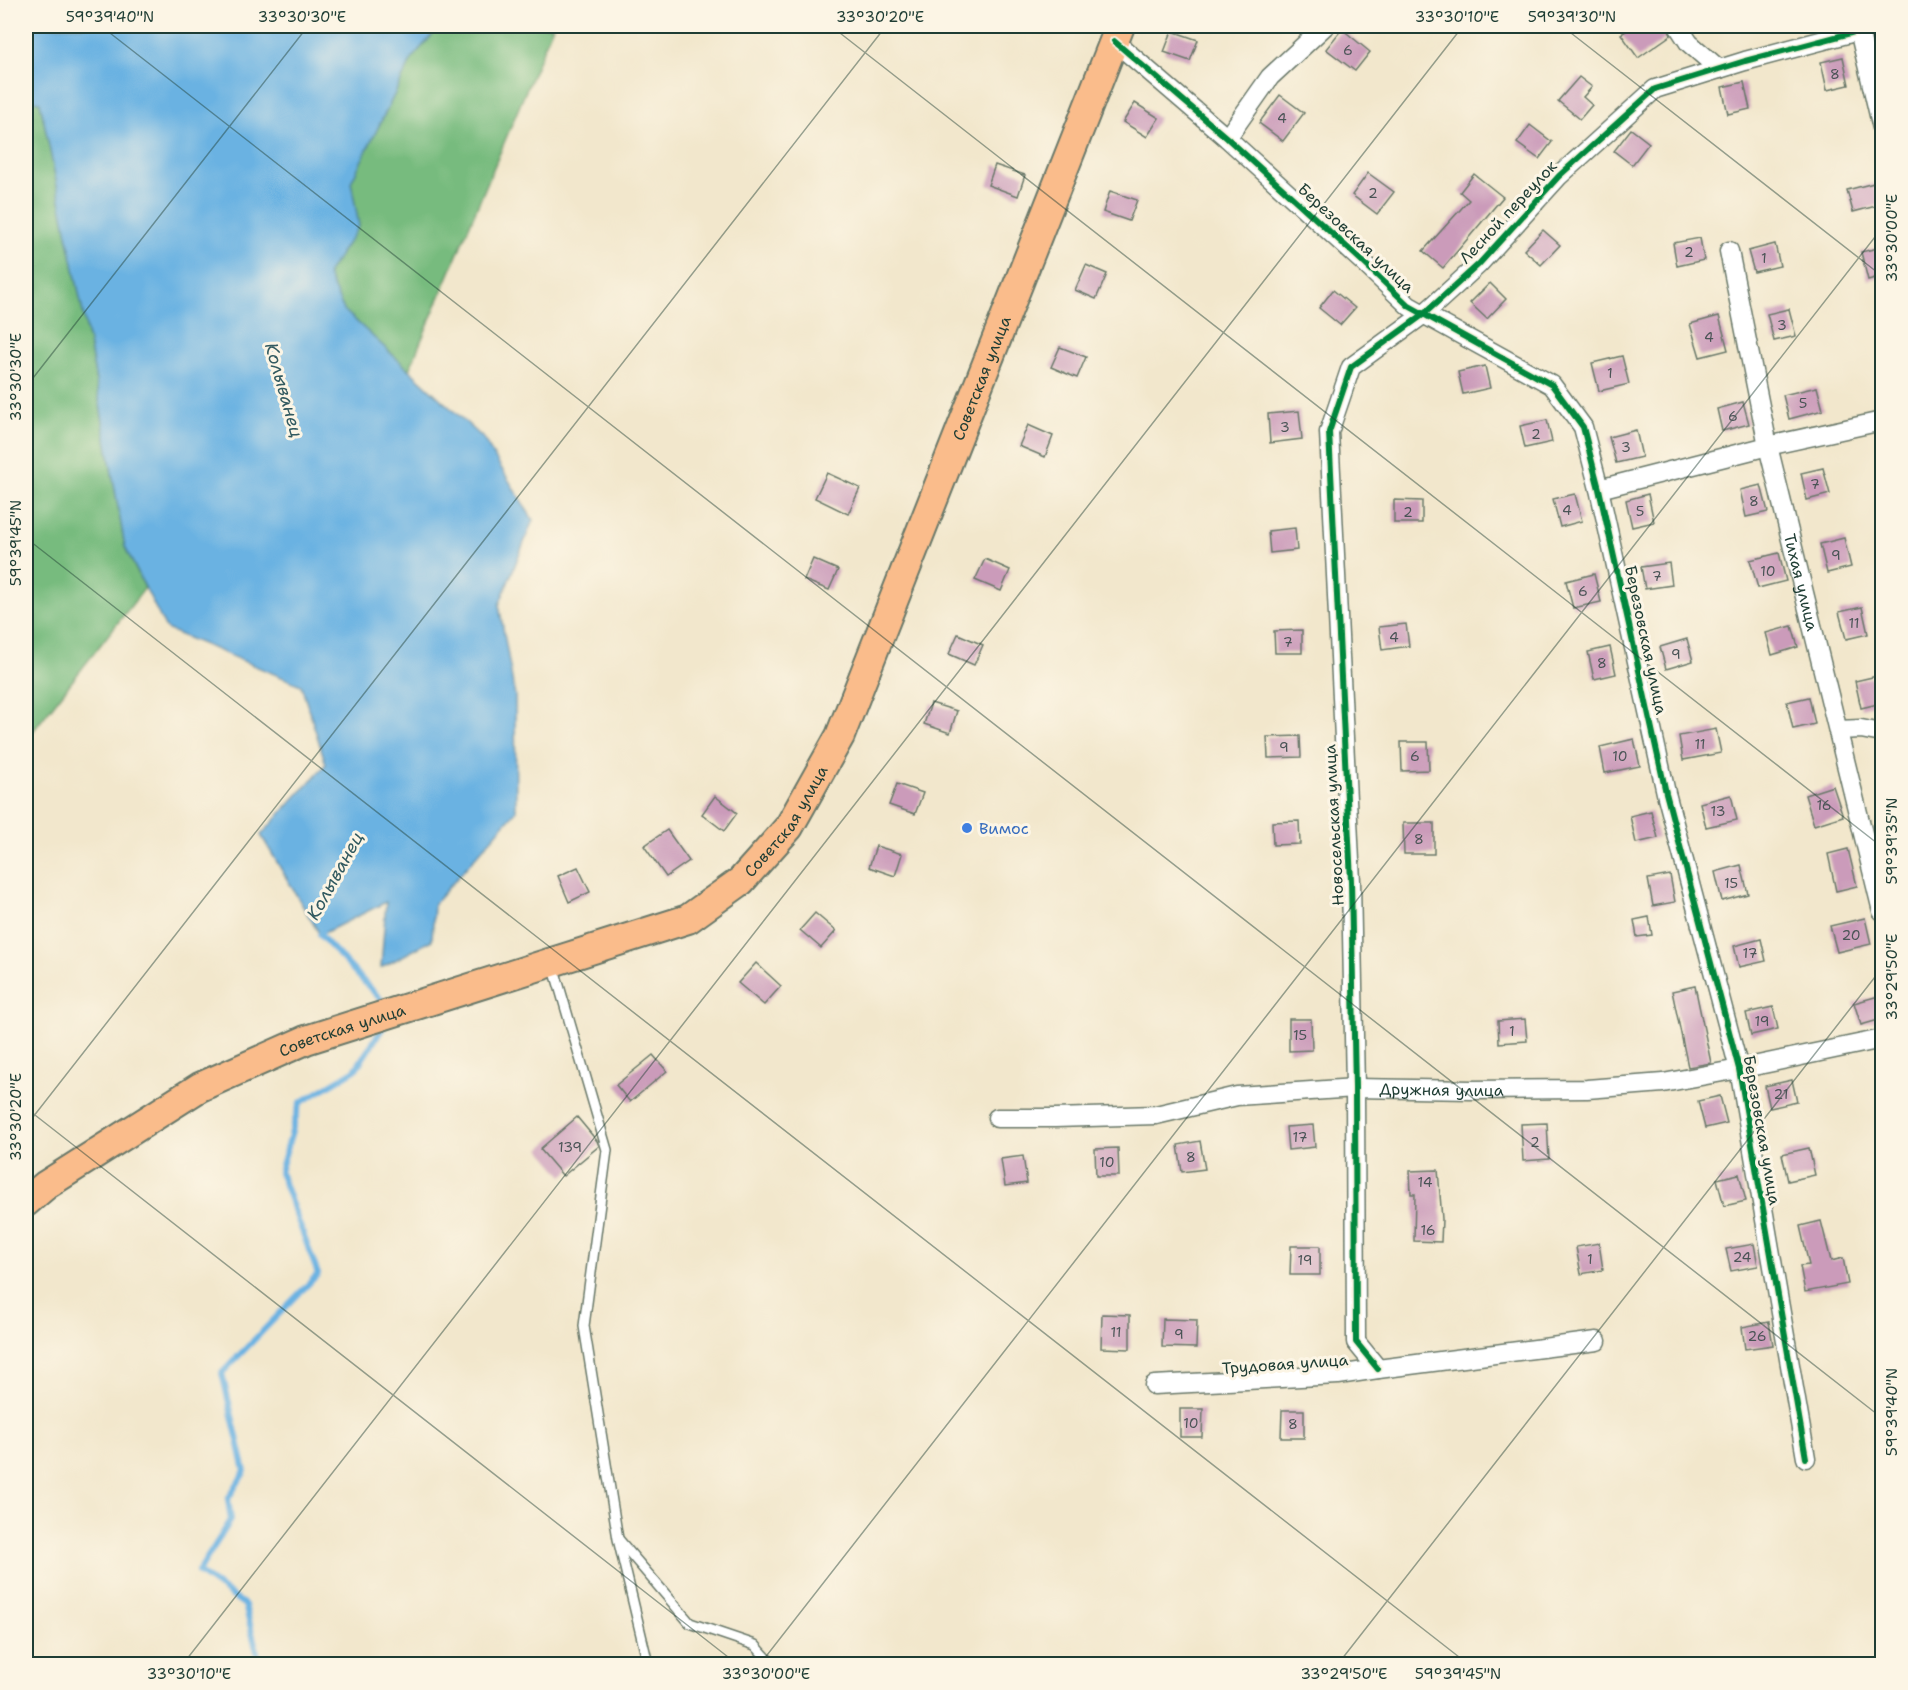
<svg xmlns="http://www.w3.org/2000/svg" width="1908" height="1690" font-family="'Shantell Sans',sans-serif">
<rect width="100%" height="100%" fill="#fcf5e5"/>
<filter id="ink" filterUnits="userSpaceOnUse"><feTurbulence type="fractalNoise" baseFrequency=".0167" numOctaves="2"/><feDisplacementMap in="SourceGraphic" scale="12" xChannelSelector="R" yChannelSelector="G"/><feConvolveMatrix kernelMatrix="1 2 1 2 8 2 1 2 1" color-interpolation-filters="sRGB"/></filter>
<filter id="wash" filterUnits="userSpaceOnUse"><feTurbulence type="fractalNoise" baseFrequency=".008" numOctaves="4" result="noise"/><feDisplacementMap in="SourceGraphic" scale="24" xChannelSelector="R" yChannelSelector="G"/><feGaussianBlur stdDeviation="1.35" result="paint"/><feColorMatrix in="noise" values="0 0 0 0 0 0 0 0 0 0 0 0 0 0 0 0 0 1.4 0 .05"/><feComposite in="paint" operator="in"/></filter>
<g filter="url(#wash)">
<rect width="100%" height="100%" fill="#f2e7cc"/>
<!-- forest -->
<g fill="#77bb7e" stroke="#4b7c59" stroke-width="1.5">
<path d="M440 26H553L409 370 344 310 327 274 359 226 351 182 413 57Z"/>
<path d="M26 100 40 102 90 347 125 547 145 588 26 740Z"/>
</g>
<!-- water -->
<path fill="#6bb2e2" stroke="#45788b" stroke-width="1.5" d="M26 26H440L413 57 351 182 359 226 327 274 344 310 483 438 533 520 499 605 515 696 516 811 434 904 432 940 381 968 386 902 320 935 261 835 326 764 301 685 166 629 125 547 90 347 40 102 26 100Z"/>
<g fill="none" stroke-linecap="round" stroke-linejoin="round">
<!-- stream -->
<g stroke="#6bb2e2" stroke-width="6">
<path d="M323 930 320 935 387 1006"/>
<path d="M260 1664 245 1605 198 1572 231 1520 228 1499 245 1471 222 1373 318 1274 280 1172 300 1103 355 1070 384 1026"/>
</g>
</g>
<g id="blocks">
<!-- building -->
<g fill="#cb9bba">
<path d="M1634 26H1667L1671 35 1638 58 1621 34Z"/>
<path d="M1342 29 1370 52 1355 71 1326 49Z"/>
<path d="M1172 31 1198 40 1190 61 1164 52Z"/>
<path d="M1843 57 1849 85 1827 90 1821 62Z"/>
<path d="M1579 77 1592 87 1583 97 1592 105 1580 119 1558 101Z"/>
<path d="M1744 82 1750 109 1728 114 1722 87Z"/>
<path d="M1280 95 1304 113 1283 141 1259 123Z"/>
<path d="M1135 103 1159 118 1147 137 1123 122Z"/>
<path d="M1530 125 1552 142 1539 159 1517 143Z"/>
<path d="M1631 129 1649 143 1632 165 1614 151Z"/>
<path d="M995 165 1025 175 1018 196 988 185Z"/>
<path d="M1368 173 1394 192 1377 214 1352 195Z"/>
<path d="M1474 174 1503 197 1443 268 1423 251 1469 200 1460 192Z"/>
<path d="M1874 183 1880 205 1853 212 1847 190Z"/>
<path d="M1110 191 1137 200 1129 221 1103 212Z"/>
<path d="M1543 230 1560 245 1541 265 1524 250Z"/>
<path d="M1700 238 1704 260 1677 266 1673 243Z"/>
<path d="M1775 244 1780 266 1754 272 1748 251Z"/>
<path d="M1882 247V276L1868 280 1861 252Z"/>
<path d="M1086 265 1107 274 1096 299 1075 290Z"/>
<path d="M1490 283 1506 299 1487 319 1470 303Z"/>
<path d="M1333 290 1355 308 1340 325 1319 308Z"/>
<path d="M1789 309 1796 336 1774 341 1767 314Z"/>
<path d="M1719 316 1728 350 1700 357 1690 324Z"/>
<path d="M1060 347 1086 357 1077 378 1051 367Z"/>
<path d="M1622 356 1629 384 1599 391 1592 363Z"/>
<path d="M1485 366 1490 388 1463 394 1458 372Z"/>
<path d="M1817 387 1823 410 1789 419 1783 395Z"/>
<path d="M1743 402 1749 424 1722 431 1717 409Z"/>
<path d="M1299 411 1302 439 1270 443 1268 414Z"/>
<path d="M1547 420 1552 442 1525 448 1520 426Z"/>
<path d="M1028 425 1053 436 1045 457 1019 446Z"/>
<path d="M1636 430 1642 457 1616 463 1609 437Z"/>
<path d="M1823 468 1830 494 1807 500 1801 473Z"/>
<path d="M827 473 860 488 848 514 815 498Z"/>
<path d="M1761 485 1768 512 1746 517 1740 490Z"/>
<path d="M1575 494 1582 521 1560 527 1553 499Z"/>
<path d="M1648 494 1654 522 1632 527 1626 500Z"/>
<path d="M1394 500 1422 501V523H1394Z"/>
<path d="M1295 528 1297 550 1270 553 1268 531Z"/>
<path d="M1844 538 1851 567 1827 573 1820 544Z"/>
<path d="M1779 553 1786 581 1758 588 1750 560Z"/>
<path d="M813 559 838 570 829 590 804 580Z"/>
<path d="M985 559 1010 570 1001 591 975 580Z"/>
<path d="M1669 563 1672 585 1645 589 1641 567Z"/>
<path d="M1594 574 1601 602 1573 608 1566 581Z"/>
<path d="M1862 607 1868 634 1846 639 1839 612Z"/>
<path d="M1406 624 1409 646 1382 650 1379 627Z"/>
<path d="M1792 626 1798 647 1772 655 1766 633Z"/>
<path d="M1302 630V653H1275L1274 631Z"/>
<path d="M958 634 983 645 974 665 949 654Z"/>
<path d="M1687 639 1693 661 1666 669 1660 647Z"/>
<path d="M1610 647 1616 674 1594 679 1588 652Z"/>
<path d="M1877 676 1882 703 1861 708 1855 681Z"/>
<path d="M1809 697 1815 724 1793 729 1787 702Z"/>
<path d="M931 703 957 711 950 733 924 724Z"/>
<path d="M1716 729 1721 753 1683 760 1679 736Z"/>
<path d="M1300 736 1301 757 1268 758 1267 737Z"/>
<path d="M1634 739 1640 766 1605 773 1600 747Z"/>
<path d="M1401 742H1428L1429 770 1402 771Z"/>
<path d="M897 784 923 793 915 814 889 805Z"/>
<path d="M1833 786 1843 816 1814 825 1805 795Z"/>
<path d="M1731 795 1737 820 1706 827 1700 803Z"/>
<path d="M715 796 737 813 724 831 702 814Z"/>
<path d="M1651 811 1658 838 1636 843 1630 816Z"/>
<path d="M1299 821 1300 844 1273 845 1272 822Z"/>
<path d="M1403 823H1434V854H1404Z"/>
<path d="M667 830 689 861 666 877 644 846Z"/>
<path d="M876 846 902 854 895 876 869 867Z"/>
<path d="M1848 849 1857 886 1836 891 1828 854Z"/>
<path d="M1741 865 1748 894 1722 901 1715 872Z"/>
<path d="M578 867 590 892 569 902 558 876Z"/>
<path d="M1670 875 1675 902 1653 906 1648 879Z"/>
<path d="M815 913 836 931 821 948 800 930Z"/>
<path d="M1649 917 1652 935 1637 937 1634 920Z"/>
<path d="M1865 918 1871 944 1837 952 1830 926Z"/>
<path d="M1761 939 1766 961 1739 967 1734 946Z"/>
<path d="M756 963 781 986 764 1005 738 983Z"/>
<path d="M1695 986 1711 1063 1688 1067 1672 991Z"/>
<path d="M1882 995V1019L1861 1025 1854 1003Z"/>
<path d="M1773 1007 1778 1029 1751 1035 1746 1013Z"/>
<path d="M1289 1019H1311L1312 1050 1289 1051Z"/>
<path d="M1525 1019 1527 1041 1499 1043 1498 1021Z"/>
<path d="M653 1055 667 1071 630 1102 616 1085Z"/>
<path d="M1792 1080 1797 1102 1770 1108 1765 1086Z"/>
<path d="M1720 1096 1727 1123 1705 1128 1698 1101Z"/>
<path d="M577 1117 597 1141 599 1146 563 1176 540 1149Z"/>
<path d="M1547 1123 1549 1159 1523 1161 1521 1124Z"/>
<path d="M1313 1125 1315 1147 1288 1150 1286 1127Z"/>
<path d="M1200 1141 1205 1169 1182 1172 1178 1145Z"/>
<path d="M1118 1148 1119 1176H1096L1095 1149Z"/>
<path d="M1809 1148 1815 1175 1788 1181 1782 1154Z"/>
<path d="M1023 1156 1027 1183 1005 1186 1001 1159Z"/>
<path d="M1438 1170 1442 1219 1441 1242 1414 1241 1415 1194H1411L1410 1171Z"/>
<path d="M1739 1174 1746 1201 1724 1206 1717 1179Z"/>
<path d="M1821 1221 1831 1261 1843 1258 1848 1284 1805 1292 1800 1266 1809 1265 1800 1226Z"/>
<path d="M1599 1243 1603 1270 1581 1274 1576 1247Z"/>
<path d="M1754 1244 1758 1266 1731 1271 1726 1249Z"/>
<path d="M1291 1246H1320V1275H1290Z"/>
<path d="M1102 1314 1130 1315V1349L1101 1348Z"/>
<path d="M1163 1319 1197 1320 1196 1348 1162 1347Z"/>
<path d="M1769 1322 1773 1345 1745 1349 1742 1327Z"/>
<path d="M1180 1409H1203L1202 1437H1180Z"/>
<path d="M1282 1410H1304V1438H1281Z"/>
</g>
</g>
</g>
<g filter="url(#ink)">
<use href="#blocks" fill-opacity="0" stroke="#697869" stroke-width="1.5"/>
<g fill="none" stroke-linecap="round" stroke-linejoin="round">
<defs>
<g id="lane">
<path d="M553 965 607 1150 584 1326 618 1539 648 1664"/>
<path d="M619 1540 690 1623 755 1645 772 1664"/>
</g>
<g id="street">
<path d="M1678 26 1689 43 1719 69"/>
<path d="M1858 26 1882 128"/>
<path d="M1114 41 1227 138 1362 261 1409 306 1552 385 1583 427 1599 489 1666 793 1739 1069 1806 1458"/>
<path d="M1227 138 1270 77 1325 26"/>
<path id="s1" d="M1729 251 1768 446 1882 911"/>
<path d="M1599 489 1768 446 1882 421"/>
<path d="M1838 730 1861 729 1882 733"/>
<path id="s2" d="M997 1118H1055L1156 1115 1237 1096 1355 1088 1471 1090 1587 1089 1663 1083 1739 1069 1882 1039"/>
<path d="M1378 1369 1356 1342 1355 1088 1351 881 1329 432 1351 367 1424 314 1479 264 1559 176 1655 89 1745 61 1877 26"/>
<path d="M1154 1385 1338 1375 1378 1369 1597 1341"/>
</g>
<g id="primary">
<path id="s3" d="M26 1202 46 1185 200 1087 306 1040 688 919 741 881 789 827 840 736 1120 26"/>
</g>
</defs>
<!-- lane casing -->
<use href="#lane" stroke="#697869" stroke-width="12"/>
<!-- street casing -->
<use href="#street" stroke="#697869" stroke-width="21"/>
<!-- primary casing -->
<use href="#primary" stroke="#697869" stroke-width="32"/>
<!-- lane -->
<use href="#lane" stroke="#fff" stroke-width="9"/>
<!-- street -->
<use href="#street" stroke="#fff" stroke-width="18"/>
<!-- primary -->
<use href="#primary" stroke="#fabc8b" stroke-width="28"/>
<defs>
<g id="cycleway">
<path d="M1114 41 1227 138 1362 261 1409 306 1552 385 1583 427 1599 489 1666 793 1739 1069 1806 1458"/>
<path d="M1378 1369 1356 1342 1355 1088 1351 881 1329 432 1351 367 1424 314 1479 264 1559 176 1655 89 1745 61 1877 26"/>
</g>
</defs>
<!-- cycleway casing -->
<use href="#cycleway" stroke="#fcf5e5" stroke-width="10"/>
<!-- cycleway -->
<use href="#cycleway" stroke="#00873e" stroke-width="6"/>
</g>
</g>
<!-- ticks -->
<path fill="none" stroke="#1f3d34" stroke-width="1.5" stroke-opacity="0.45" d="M101 26 1882 1418M831 26 1882 847M1562 26 1882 276M26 387 308 26M26 538 1468 1664M26 1108 737 1664M26 1126 886 26M183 1664 1463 26M760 1664 1882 228M1338 1664 1882 968"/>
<!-- markers -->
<circle fill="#3f7fe0" stroke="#fcf5e5" stroke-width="2" cx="967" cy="828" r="6"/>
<g text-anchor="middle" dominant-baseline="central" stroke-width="6" stroke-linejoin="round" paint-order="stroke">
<!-- number labels -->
<g font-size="14" fill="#4a5456">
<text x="1348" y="50">6</text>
<text x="1835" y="74">8</text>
<text x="1282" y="118">4</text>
<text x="1373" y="193">2</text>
<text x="1689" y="252">2</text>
<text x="1764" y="258">1</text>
<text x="1782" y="325">3</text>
<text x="1709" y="337">4</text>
<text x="1610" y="373">1</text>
<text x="1803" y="403">5</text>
<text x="1733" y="416">6</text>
<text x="1285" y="427">3</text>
<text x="1536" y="434">2</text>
<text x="1626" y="447">3</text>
<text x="1815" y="484">7</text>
<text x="1754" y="501">8</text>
<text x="1567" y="510">4</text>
<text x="1640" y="511">5</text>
<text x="1408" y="512">2</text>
<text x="1836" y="555">9</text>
<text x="1768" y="571">10</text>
<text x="1657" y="576">7</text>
<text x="1583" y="591">6</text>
<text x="1854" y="623">11</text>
<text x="1394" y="637">4</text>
<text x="1288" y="642">7</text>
<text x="1676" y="654">9</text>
<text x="1602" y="663">8</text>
<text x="1700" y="744">11</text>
<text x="1284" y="747">9</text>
<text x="1415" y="756">6</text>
<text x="1620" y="756">10</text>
<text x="1824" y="805">16</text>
<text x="1718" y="811">13</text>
<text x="1419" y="839">8</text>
<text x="1731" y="883">15</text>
<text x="1851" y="935">20</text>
<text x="1750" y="953">17</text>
<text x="1762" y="1021">19</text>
<text x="1512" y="1031">1</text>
<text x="1300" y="1035">15</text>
<text x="1781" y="1094">21</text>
<text x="1300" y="1137">17</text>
<text x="1535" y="1142">2</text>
<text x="570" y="1147">139</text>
<text x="1191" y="1157">8</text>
<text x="1107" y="1162">10</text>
<text x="1425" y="1182">14</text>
<text x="1428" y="1230">16</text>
<text x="1742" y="1257">24</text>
<text x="1590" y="1259">1</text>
<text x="1305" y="1260">19</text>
<text x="1116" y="1332">11</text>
<text x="1179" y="1334">9</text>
<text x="1757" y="1336">26</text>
<text x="1191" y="1423">10</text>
<text x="1293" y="1424">8</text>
</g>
<!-- street labels -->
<g font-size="16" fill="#1f3d34" stroke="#fcf5e5">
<text transform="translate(1508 212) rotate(-47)">Лесной переулок</text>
<text transform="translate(1356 238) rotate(43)">Березовская улица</text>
<text stroke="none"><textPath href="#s3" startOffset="1352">Советская улица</textPath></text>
<text stroke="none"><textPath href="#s1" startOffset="339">Тихая улица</textPath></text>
<text transform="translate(1646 640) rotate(78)">Березовская улица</text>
<text stroke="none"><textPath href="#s3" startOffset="866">Советская улица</textPath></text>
<text transform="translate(1334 825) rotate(-93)">Новосельская улица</text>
<text stroke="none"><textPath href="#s3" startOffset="362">Советская улица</textPath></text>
<text stroke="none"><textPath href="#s2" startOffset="447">Дружная улица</textPath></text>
<text transform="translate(1762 1130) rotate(80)">Березовская улица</text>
<text transform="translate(1285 1364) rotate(-4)">Трудовая улица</text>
</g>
<!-- shop labels -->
<g font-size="16" fill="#366cbe" stroke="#fcf5e5" text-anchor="start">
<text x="979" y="828">Вимос</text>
</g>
<!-- water labels -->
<g font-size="18" font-style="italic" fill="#325a60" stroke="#fcf5e5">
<text transform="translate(284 390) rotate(74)">Колыванец</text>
<text transform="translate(335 876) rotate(-61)">Колыванец</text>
</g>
</g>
<!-- margin -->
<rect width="1908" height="1690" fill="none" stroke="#fcf5e5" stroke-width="66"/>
<rect x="33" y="33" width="1842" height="1624" fill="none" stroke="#1f3d34" stroke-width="2"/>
<g font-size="15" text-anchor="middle" fill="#1f3d34">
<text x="110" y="22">59°39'40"N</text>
<text x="302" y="22">33°30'30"E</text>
<text x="880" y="22">33°30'20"E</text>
<text x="1457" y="22">33°30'10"E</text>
<text x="1572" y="22">59°39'30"N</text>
<text transform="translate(1892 238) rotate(-90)" y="5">33°30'00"E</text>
<text transform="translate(16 377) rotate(-90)" y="5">33°30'30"E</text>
<text transform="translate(16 543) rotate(-90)" y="5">59°39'45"N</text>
<text transform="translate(1892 841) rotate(-90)" y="5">59°39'35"N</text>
<text transform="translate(1892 977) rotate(-90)" y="5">33°29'50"E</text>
<text transform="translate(16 1117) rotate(-90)" y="5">33°30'20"E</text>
<text transform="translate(1892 1412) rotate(-90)" y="5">59°39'40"N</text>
<text x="189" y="1679">33°30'10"E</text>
<text x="766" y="1679">33°30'00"E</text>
<text x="1344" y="1679">33°29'50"E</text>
<text x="1458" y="1679">59°39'45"N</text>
</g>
</svg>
